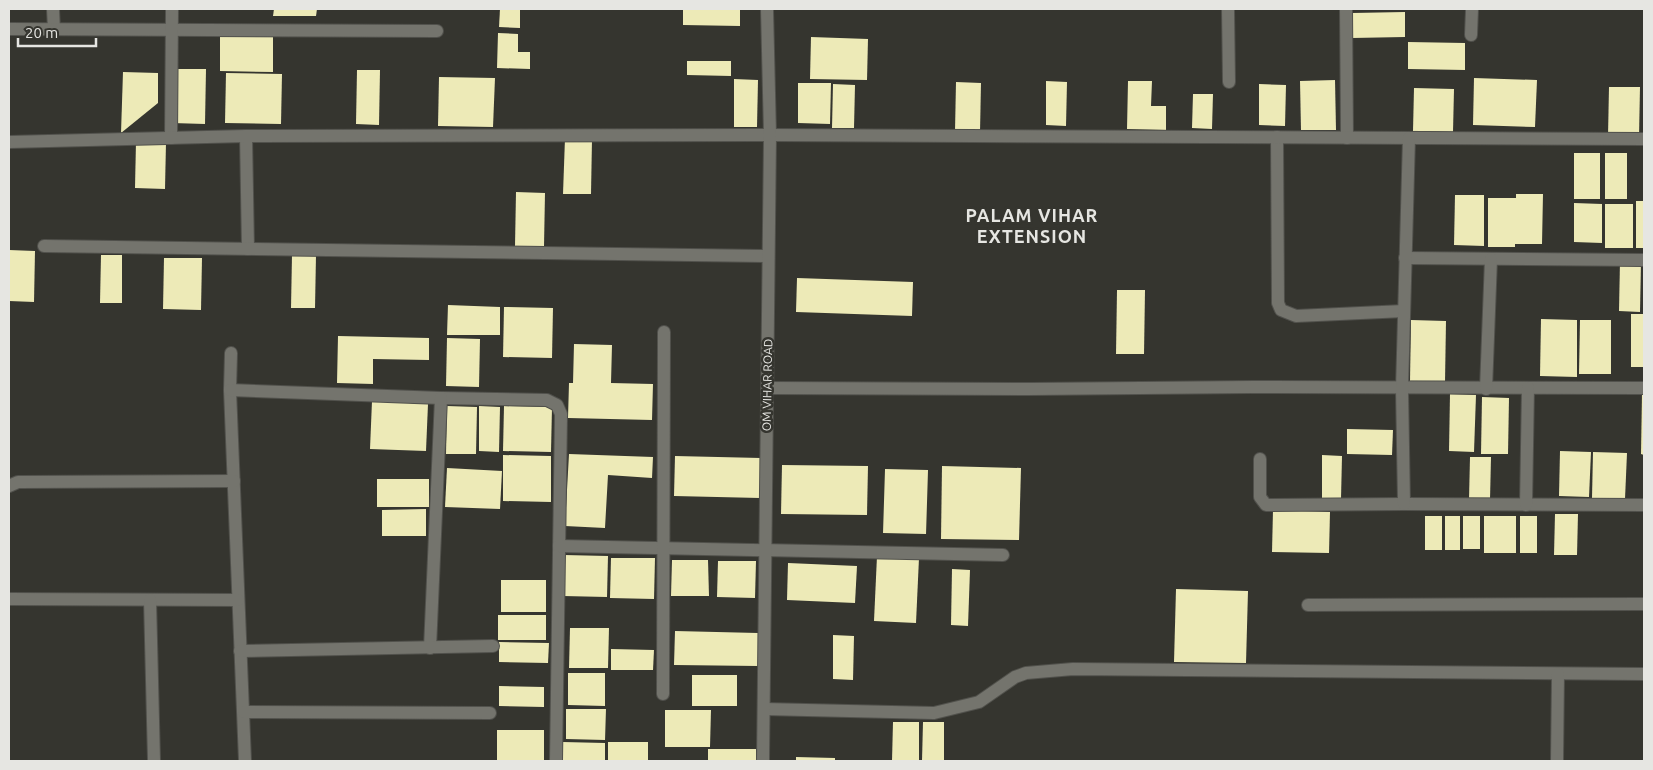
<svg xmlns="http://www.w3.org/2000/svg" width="1653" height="770" font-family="Ubuntu,sans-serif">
<rect width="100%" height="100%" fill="#35352f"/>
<!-- building -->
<g fill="#edeab7">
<path d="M274 9H317L316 16H273Z"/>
<path d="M500 9H520V28L499 27Z"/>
<path d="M683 9H740V26L683 25Z"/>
<path d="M1405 12V37L1352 38V13Z"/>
<path d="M220 32 273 33V72L220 71Z"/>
<path d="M498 33 518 34V52H530V69L497 68Z"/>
<path d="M811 37 868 39 867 80 810 79Z"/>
<path d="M1408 42 1465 43V70L1408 69Z"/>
<path d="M687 61H731V76L687 75Z"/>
<path d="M173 69H206L205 124 172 123Z"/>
<path d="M357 70H380L379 125 356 124Z"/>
<path d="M123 72 158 73V103L121 133Z"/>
<path d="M226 73 282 74 281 124 225 123Z"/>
<path d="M439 77 495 78 493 127 438 126Z"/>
<path d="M1474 78 1537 80 1535 127 1473 125Z"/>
<path d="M734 79 758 80 757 127H734Z"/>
<path d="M1335 80 1336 130H1301L1300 81Z"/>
<path d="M1046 81 1067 82 1066 126 1046 125Z"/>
<path d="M1128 81H1152L1151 106H1166V130L1127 129Z"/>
<path d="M956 82 981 83 980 132 955 131Z"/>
<path d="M798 83H831L830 124 798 123Z"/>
<path d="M833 84 855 85 854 128H832Z"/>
<path d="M1259 84 1286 85 1285 126 1259 125Z"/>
<path d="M1609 87H1640L1639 137 1608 136Z"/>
<path d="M1414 88 1454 89 1453 132 1413 131Z"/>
<path d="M1193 94H1213L1212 129 1192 128Z"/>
<path d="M565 138 592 139 591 194H563Z"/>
<path d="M136 141 166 142 165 189 135 188Z"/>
<rect x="1574" y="153" width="26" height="46"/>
<rect x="1605" y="153" width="22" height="46"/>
<path d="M516 192 545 193 544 246H515Z"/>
<path d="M1516 194H1543L1542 244H1515V247H1488V198H1516Z"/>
<path d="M1455 195H1484V246L1454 245Z"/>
<rect x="1636" y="201" width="8" height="47"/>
<path d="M1574 203 1602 204V243L1574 242Z"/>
<rect x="1605" y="204" width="28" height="44"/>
<path d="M9 250 35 251 34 302 9 301Z"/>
<path d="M101 255H122V303H100Z"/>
<path d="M292 255H316L315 308H291Z"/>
<path d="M164 258H202L201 310 163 309Z"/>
<path d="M1620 261 1641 262 1640 312 1619 311Z"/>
<path d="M797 278 913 282 912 316 796 312Z"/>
<path d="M1117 290H1145L1144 354H1116Z"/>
<path d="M448 305 500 307V335H447Z"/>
<path d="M504 307 553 308 552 358 503 357Z"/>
<rect x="1631" y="314" width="13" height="53"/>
<path d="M1541 319 1577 320V377L1540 376Z"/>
<path d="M1411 320 1446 321 1445 382 1410 381Z"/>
<path d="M1580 320H1611V374H1579Z"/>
<path d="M338 336 429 338V360L373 359V384L337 383Z"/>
<path d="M447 338 480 339 479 387 446 386Z"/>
<path d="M574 344 612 345 611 383 653 384 652 420 568 418 569 383H573Z"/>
<path d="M1450 394 1476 395 1474 452 1449 451Z"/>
<path d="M1642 394H1644V455L1641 454Z"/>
<path d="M1482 397 1509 398 1508 454H1481Z"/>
<path d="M372 401 428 404 426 451 370 449Z"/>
<path d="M447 406 477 407 476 454H446Z"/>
<path d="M479 406 500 407 499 452 479 451Z"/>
<path d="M504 406 552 407 551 452 503 451Z"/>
<path d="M1347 429 1393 430 1392 455 1347 454Z"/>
<path d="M1560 451 1591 452 1589 497 1559 496Z"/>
<path d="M1593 452 1627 453 1625 499 1592 498Z"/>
<path d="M569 454 653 457 652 478 608 475 605 528 565 526Z"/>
<path d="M503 455 551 456V502L503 501Z"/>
<path d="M1322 455 1342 456 1341 499H1322Z"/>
<path d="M675 456 761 458 760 498 674 496Z"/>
<path d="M1470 457H1491L1490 500H1469Z"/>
<path d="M782 465 868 466 867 515 781 514Z"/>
<path d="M942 466 1021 468 1019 540 941 539Z"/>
<path d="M447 468 502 471 500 509 445 507Z"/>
<path d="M885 469 928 470 926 534 883 533Z"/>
<rect x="377" y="479" width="52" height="28"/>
<path d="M426 509V536H382V510Z"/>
<path d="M1273 510 1330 512 1329 553 1272 552Z"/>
<path d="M1555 514H1578L1577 555H1554Z"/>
<rect x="1425" y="516" width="17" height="34"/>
<rect x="1445" y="516" width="15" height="34"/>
<rect x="1463" y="516" width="17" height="33"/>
<rect x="1484" y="516" width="32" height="37"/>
<rect x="1520" y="516" width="17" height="37"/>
<path d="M564 555 608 556 607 597 563 596Z"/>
<path d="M877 556 919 558 916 623 874 621Z"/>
<path d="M611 558H655L654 599 610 598Z"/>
<path d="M672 560H708L709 596H671Z"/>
<path d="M718 561H756L755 598 717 597Z"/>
<path d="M788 563 857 566 855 603 787 600Z"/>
<path d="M952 569 970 570 968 626 951 625Z"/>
<rect x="501" y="580" width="45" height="32"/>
<path d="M1176 589 1248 591 1246 663 1174 662Z"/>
<rect x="498" y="615" width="48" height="25"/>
<path d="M570 628H609L608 668H569Z"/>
<path d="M675 631 758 633V666L674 665Z"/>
<path d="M833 635 854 636 853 680 833 679Z"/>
<path d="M499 642 549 643 548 663 499 662Z"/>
<path d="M611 649 654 650 653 670H611Z"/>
<path d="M568 673H605V706L568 705Z"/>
<rect x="692" y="675" width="45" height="31"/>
<path d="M499 686 544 687V707L499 706Z"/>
<path d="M566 709H606L605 740 566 739Z"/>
<path d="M665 710H711L710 747H665Z"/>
<path d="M893 722H919V761H892Z"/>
<path d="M923 722H944V761H922Z"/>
<rect x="497" y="730" width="47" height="31"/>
<path d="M563 742 605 743V761H562Z"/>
<rect x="608" y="742" width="40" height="19"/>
<rect x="708" y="749" width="48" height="12"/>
<path d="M796 757 835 758V761H796Z"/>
</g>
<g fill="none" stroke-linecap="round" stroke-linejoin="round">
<defs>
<g id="street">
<path d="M53 9 54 30"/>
<path d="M1228 9 1229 82"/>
<path d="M1346 9 1347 138"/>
<path d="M9 29 437 31"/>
<path d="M1471 35 1472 9"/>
<path d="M246 136 248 249"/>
<path d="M1277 137 1278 303 1281 310 1296 316 1404 311"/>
<path d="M171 138 172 9"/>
<path d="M9 142 246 136 770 135 1644 139"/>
<path d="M44 246 768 256"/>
<path d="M1405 258 1644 260"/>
<path d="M231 353 230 390 245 761"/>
<path d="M767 388 1030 389 1251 387 1644 388"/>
<path d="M1486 389 1491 259"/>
<path d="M230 390 441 398 547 400 557 405 561 414 556 761"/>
<path d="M1260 459V497L1266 505 1404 504 1644 505"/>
<path d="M9 486 18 482 234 481"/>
<path d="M1404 504 1402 389 1409 138"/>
<path d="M1526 505 1528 388"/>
<path d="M559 546 1003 555"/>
<path d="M9 599 238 600"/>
<path d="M150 600 154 761"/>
<path d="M1308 605 1644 604"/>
<path d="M430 648 441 398"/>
<path d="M240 651 493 646"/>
<path d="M663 694 664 332"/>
<path d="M764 709 934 713 979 702 1015 677 1026 673 1073 669 1644 674"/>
<path d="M244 712 490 713"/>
<path d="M763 761 770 135 767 9"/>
<path d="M1557 761 1558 674"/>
</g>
</defs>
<!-- street casing -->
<use href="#street" stroke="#51514c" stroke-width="14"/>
<!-- street -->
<use href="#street" stroke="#74746d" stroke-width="12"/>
</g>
<g text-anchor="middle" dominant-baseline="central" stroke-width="5" stroke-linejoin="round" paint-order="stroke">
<!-- street labels -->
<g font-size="12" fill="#e6e6e2" stroke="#35352f">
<text transform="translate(767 385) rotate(-89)">OM VIHAR ROAD</text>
</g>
<!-- district labels -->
<g font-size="18" font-weight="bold" letter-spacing="1" fill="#e6e6e2" stroke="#35352f">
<text x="1032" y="215">PALAM VIHAR<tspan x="1032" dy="21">EXTENSION</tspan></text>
</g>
</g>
<!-- border -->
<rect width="1653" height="770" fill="none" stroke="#e6e6e2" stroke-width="20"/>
<!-- scale -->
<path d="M18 38v8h78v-8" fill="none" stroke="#e6e6e2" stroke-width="2.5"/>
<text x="25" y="38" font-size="15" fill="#e6e6e2" stroke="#35352f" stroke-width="4" paint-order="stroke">20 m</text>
</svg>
